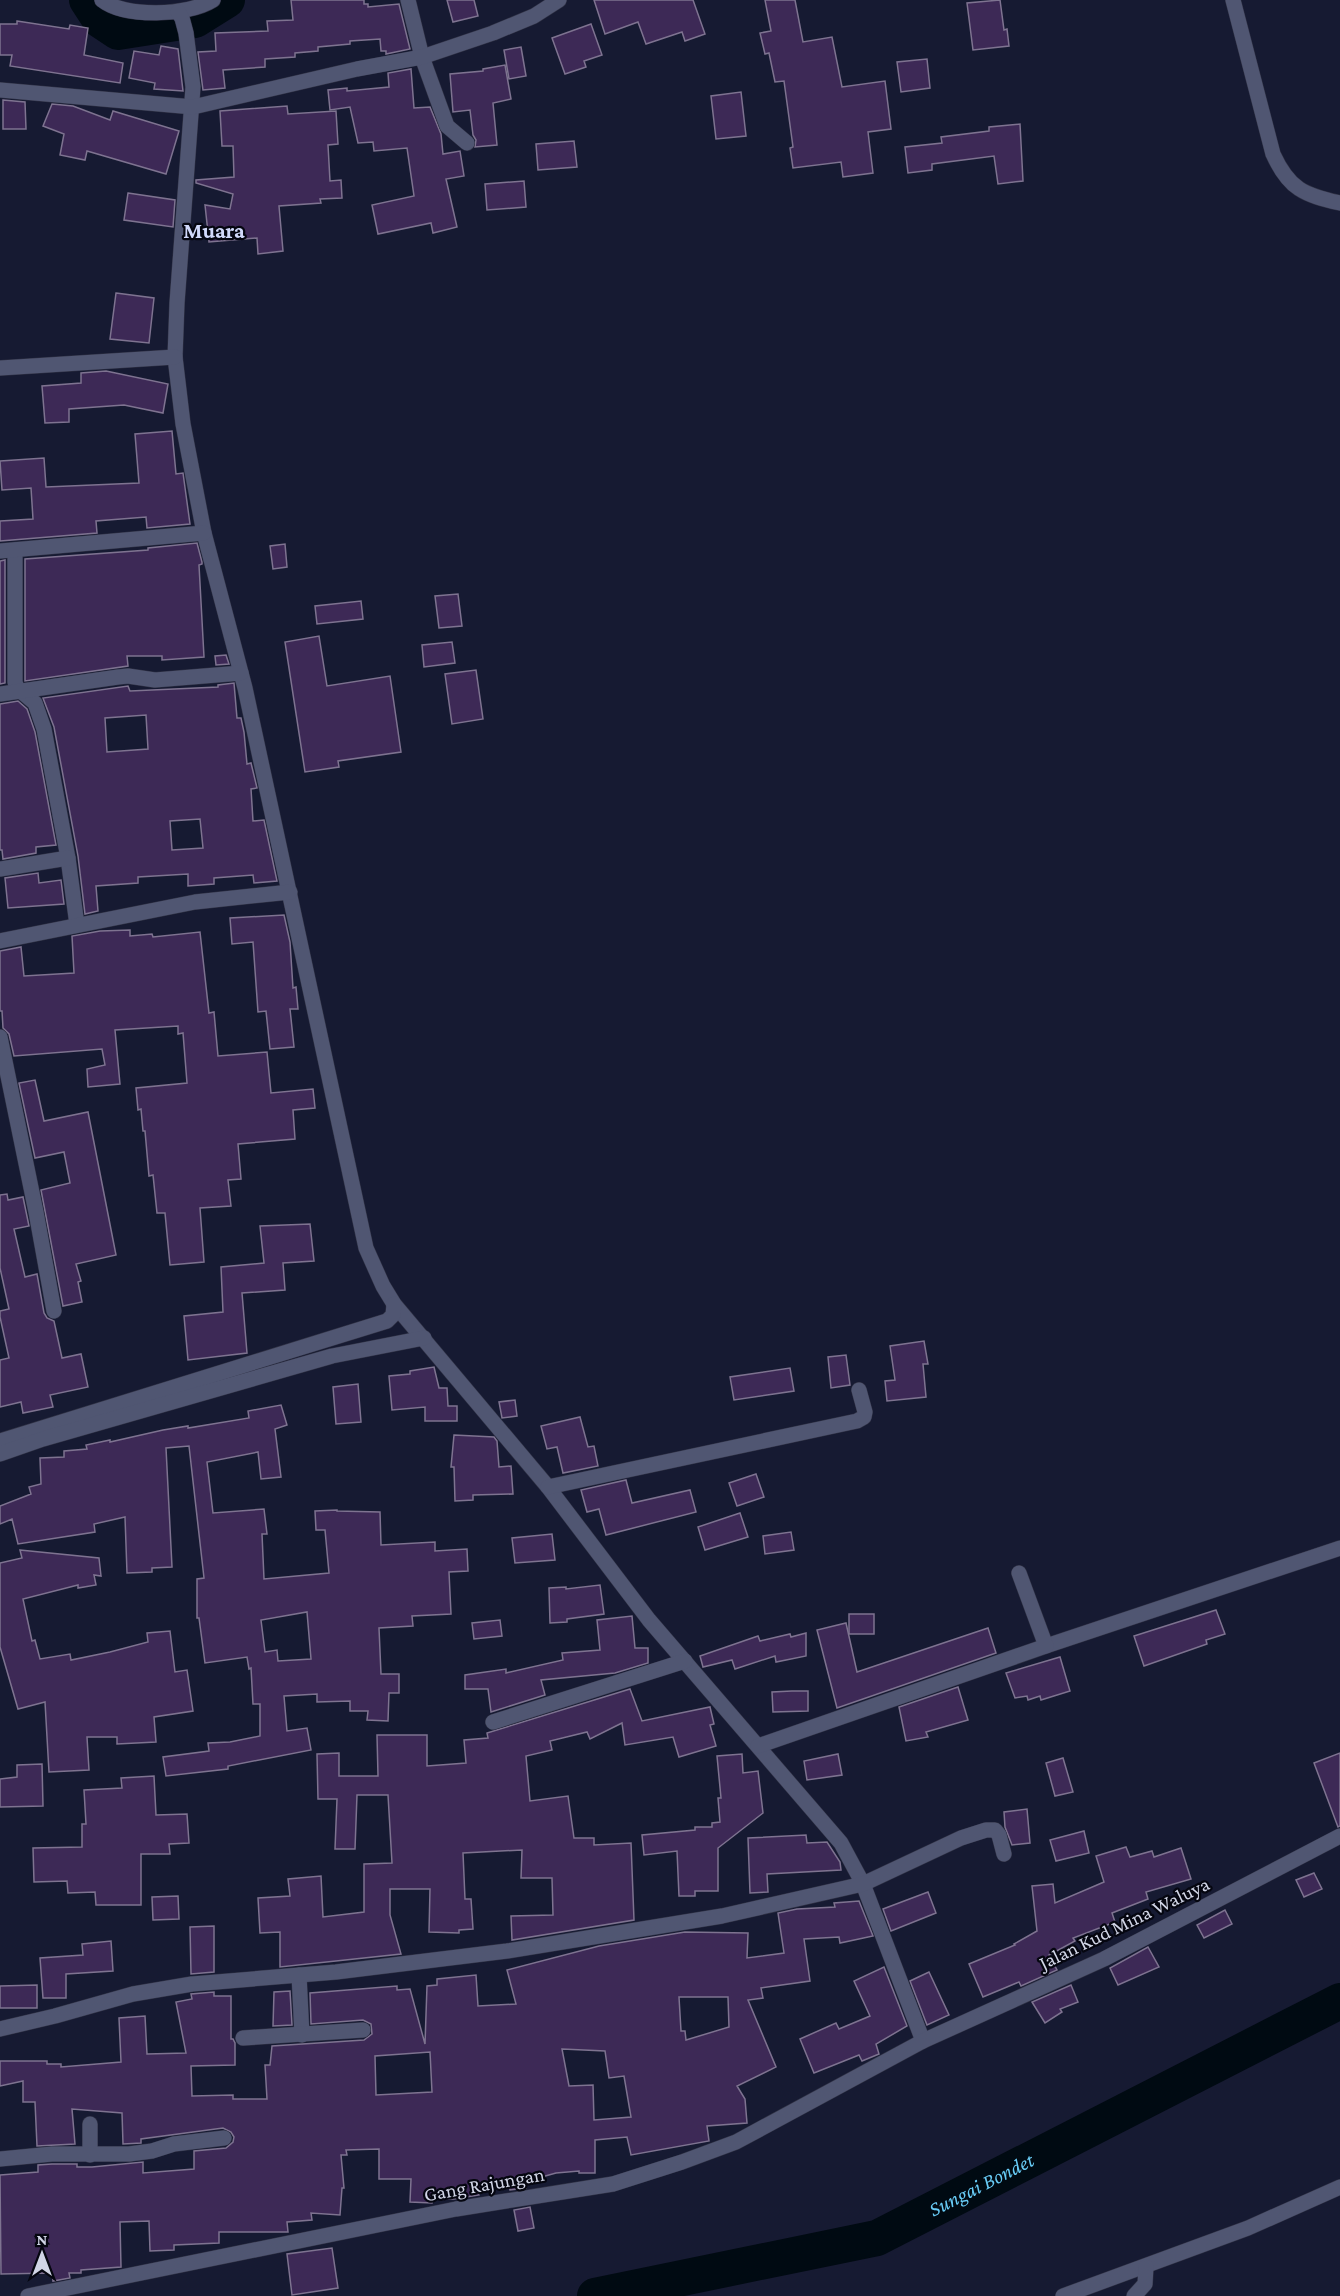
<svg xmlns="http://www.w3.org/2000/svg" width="1340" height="2296" font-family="'Crimson Pro',serif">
<rect width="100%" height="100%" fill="#161a32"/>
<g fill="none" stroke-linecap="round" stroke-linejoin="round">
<!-- river -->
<g stroke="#000a12" stroke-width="36">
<path d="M87 0 100 20 118 32 195 20 227 0"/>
<path id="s1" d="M595 2296 877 2238 1340 2001"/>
</g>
</g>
<!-- building -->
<g fill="#3d2956" stroke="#7e7390" stroke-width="1.5" fill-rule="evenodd">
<path d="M291 0H364V4H368V7L399 4 410 49 386 54V51H381L380 39 350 41V44L318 47V51L295 53V57L265 59V67L223 70 225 88 203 90 198 52 216 51 215 33 268 31 267 21 293 20Z"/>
<path d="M447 0H474L478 16 453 22Z"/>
<path d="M594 0H693L705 34 685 41 682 32 646 44 638 22 605 34Z"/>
<path d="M765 0H795L803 42 832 37 842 87 885 81 891 129 868 132 873 173 843 177 841 162 793 168 790 148 793 147 784 81 775 82 769 53 765 54 760 33 771 31Z"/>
<path d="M1000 0 1004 30 1007 29 1009 46 973 50 967 3Z"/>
<path d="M17 21 69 29 70 25 88 28 84 55 123 63 120 83 10 66 12 55H0V24H17Z"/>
<path d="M591 24 602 55 584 61 586 67 565 74 552 38Z"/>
<path d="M161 46 178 49 183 91 154 89 155 83 129 78 134 51 159 55Z"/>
<path d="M521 47 526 76 509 79 504 50Z"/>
<path d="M927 59 930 88 901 92 897 62Z"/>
<path d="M505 65 511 99 493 103 497 145 475 147 476 140 473 135 470 110 453 112 450 74 483 71V69Z"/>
<path d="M411 69 414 108 430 107 441 134 443 154 460 151 464 176 446 179 457 227 433 233 431 223 378 234 372 205 414 196 407 148 374 151 373 142 358 143 350 107 330 110 328 90 347 88V91L389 87 388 73Z"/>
<path d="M741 92 746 136 716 139 711 96Z"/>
<path d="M3 100 25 102 26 129H3Z"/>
<path d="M52 104 73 106 110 120 113 111 179 131 166 174 87 151 85 160 60 155 64 134 43 126Z"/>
<path d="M287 106 288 114 336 111 338 144 328 145 330 181 341 180 342 198 320 199 321 203 279 206 283 251 258 254 257 238 209 242 205 205 230 209 233 194 196 183V180L234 177 233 146H222L220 111Z"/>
<path d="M1020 124 1023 181 998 184 994 156 932 164V170L908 173 905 147 942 143 941 137 989 131V127Z"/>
<path d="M574 141 577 167 538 170 536 144Z"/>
<path d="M524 181 526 207 487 210 485 184Z"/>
<path d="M128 193 175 200 173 227 124 220Z"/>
<path d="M116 293 154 298 149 343 110 339Z"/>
<path d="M106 371 168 384 163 413 124 405 69 409V422L45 423 42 386 81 383V373Z"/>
<path d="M172 431 176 474 183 473 190 524 147 528 146 517 96 521 97 533 0 541V521L33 519 31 488 2 490 0 461 44 458 46 487 139 483 135 434Z"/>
<path d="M197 543 202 562V564L199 565 204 657 162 660V656H127L128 666 25 681V559L148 550V548Z"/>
<path d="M285 544 287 567 273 569 270 546Z"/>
<path d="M5 560V683L0 684V561Z"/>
<path d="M458 594 462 626 439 628 435 596Z"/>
<path d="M361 601 363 619 317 624 315 606Z"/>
<path d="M319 636 327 686 390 676 401 752 338 761 339 767 305 772 285 642Z"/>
<path d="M452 642 455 663 424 667 422 645Z"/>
<path d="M226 655 229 664 216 665 215 656Z"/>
<path d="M476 670 483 719 452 724 445 674Z"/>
<path d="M234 683 237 718H241L244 732 247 764 251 763 257 788 251 789 253 821 264 820 277 881 254 883 253 875 214 878V884L188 886V874L138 877V883L96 886 98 911 85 914 78 856 54 727 43 698 128 686 130 691 218 687V685ZM146 715 148 749 107 752 105 718ZM200 819 203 848 172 850 170 821Z"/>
<path d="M18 701 27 709 35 732 56 845 36 847V853L3 859 2 850H0V704Z"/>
<path d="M38 873 39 883 61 880 64 904 8 908 5 878Z"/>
<path d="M284 915 290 942 293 988 296 987 298 1009H290L294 1047 270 1049 266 1011 258 1012 253 942 232 944 230 918Z"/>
<path d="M130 930V936L152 934 153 937 200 932 209 1013 214 1012 218 1056 267 1052 271 1093 313 1089 315 1108 293 1110 295 1139 238 1144 241 1179 228 1180 231 1206 200 1208 204 1262 170 1265 165 1213H157L153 1175 149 1176 145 1131H143L141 1109 138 1110 136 1088 187 1083 183 1033 178 1034V1026L115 1030 120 1084 88 1087 87 1069 105 1065 102 1049 14 1056 9 1034 3 1028 2 1011H0V951L21 947 24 976 74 973 72 936 100 931Z"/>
<path d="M35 1080 44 1121 88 1112 116 1255 76 1264 81 1281 78 1282 82 1302 63 1306 41 1190 70 1183 64 1152 35 1158 19 1083Z"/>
<path d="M7 1194 8 1200 23 1197 29 1226 14 1229 25 1277 37 1274 44 1313 47 1318 54 1321 62 1358 81 1354 88 1387 50 1395 53 1407 23 1413 21 1402 0 1407V1360L9 1358 0 1317V1311L9 1309 0 1268V1195Z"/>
<path d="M310 1224 314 1261 283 1263 285 1290 242 1293 247 1353 188 1360 184 1316 223 1312 221 1267 264 1263 260 1226Z"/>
<path d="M924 1341 928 1364H923L926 1397 887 1401 885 1381 895 1380 890 1346Z"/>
<path d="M846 1355 850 1385 831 1388 828 1357Z"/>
<path d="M434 1367 439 1388H447L448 1406H457V1421H425V1407L392 1410 389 1376 410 1374V1371Z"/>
<path d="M790 1368 794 1391 734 1400 730 1377Z"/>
<path d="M358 1384 361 1422 336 1424 333 1387Z"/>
<path d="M515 1400 517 1416 502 1418 499 1402Z"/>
<path d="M281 1405 287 1425 275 1429 281 1477 261 1479 258 1452 207 1462 213 1513 264 1509 267 1534H262L264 1579 329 1573 325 1530H316L315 1511 337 1510V1511L380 1512 381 1545 435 1542V1551L467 1549 468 1571 449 1572 451 1614 412 1616 413 1626 379 1628 381 1674H399V1693H389L388 1721 367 1720 368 1711H350V1701L317 1702V1694L284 1696 287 1731 307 1728 311 1750 228 1766V1769L166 1776 163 1757 209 1751 208 1743 230 1742 260 1736V1704H253L251 1668 249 1669 247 1657 205 1663 199 1618H197V1579L204 1578 189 1446 166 1448 172 1567 152 1568V1572L127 1573 125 1517 94 1524 95 1532 18 1544 12 1519 0 1524V1506L31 1494 29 1487 41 1484 40 1458 64 1457V1451L87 1449 86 1445 110 1440V1442L163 1430 188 1426V1428L249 1418 248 1411ZM307 1612 311 1659 278 1661 277 1650 265 1652 261 1620Z"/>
<path d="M580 1417 588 1447 594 1446 598 1466 563 1473 557 1447 547 1449 541 1426Z"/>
<path d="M454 1435 494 1437 497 1441 499 1467 511 1466 513 1494 473 1495V1500L455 1501 454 1467H451Z"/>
<path d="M756 1474 764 1497 737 1506 729 1483Z"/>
<path d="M626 1480 632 1503 690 1490 696 1512 606 1535 599 1509 587 1512 581 1490Z"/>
<path d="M740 1513 748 1537 705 1550 698 1527Z"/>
<path d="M791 1532 794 1550 765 1554 763 1536Z"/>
<path d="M552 1534 555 1560 515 1563 512 1538Z"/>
<path d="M20 1550 99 1558 101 1576 94 1575 96 1585 78 1588V1585L23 1599 32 1641 35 1640 40 1659 70 1654 71 1660 110 1652 148 1642 147 1633 170 1631 175 1672 187 1670 193 1711 154 1717 156 1742 117 1744V1737H87L89 1770 49 1772 45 1702 18 1709 0 1647V1563L22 1558Z"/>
<path d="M600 1585 604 1614 567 1619V1622L550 1623 549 1588 566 1587V1589Z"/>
<path d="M1216 1610 1225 1634 1206 1640 1207 1644 1144 1666 1134 1636Z"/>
<rect x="849" y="1614" width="25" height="20"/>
<path d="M632 1616 635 1648H648V1663L615 1673 541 1680 545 1695 491 1712 488 1689H465V1675L506 1669V1673L563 1660 562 1653 600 1650 597 1620Z"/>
<path d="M500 1620 502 1636 474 1639 472 1623Z"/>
<path d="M846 1623 857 1672 988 1628 996 1653 837 1708 817 1630Z"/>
<path d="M806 1633V1656L776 1662 775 1656 735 1669 732 1660 703 1667 700 1656 758 1636 760 1641 790 1634 791 1637Z"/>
<path d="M1060 1657 1070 1691 1041 1700 1040 1696 1028 1700 1027 1696 1015 1698 1006 1673Z"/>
<path d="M958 1687 968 1720 926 1732 928 1737 906 1741 899 1707Z"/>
<path d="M630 1689 642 1721 710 1707 714 1724 710 1725 716 1746 679 1757 673 1737 625 1745 622 1723 590 1739 587 1732 550 1741 552 1750 526 1756 530 1801 568 1796 574 1838H594V1845L631 1843 634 1920 512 1940 511 1916 553 1915 552 1878H521L522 1850 463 1853 465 1899H471L473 1929 459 1930V1933L429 1932 430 1889H390V1915L401 1954 280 1967V1932L260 1933 258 1898 290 1896 288 1879 321 1876 323 1917 364 1912V1864L392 1863 388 1795H357L355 1849H335L337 1799H318L317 1754 339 1753V1776H378L377 1735H427V1766L466 1763 464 1740 488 1738 487 1733Z"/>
<path d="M792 1691H808V1711L773 1712 772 1692Z"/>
<path d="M1340 1753V1826L1338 1827 1314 1763Z"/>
<path d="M742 1754 743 1773 758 1771 763 1813 718 1848V1891H695V1896H679L677 1851 644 1855 642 1835 695 1830V1827H712V1823L720 1822 718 1798H721L717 1756Z"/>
<path d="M838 1754 842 1775 807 1780 804 1761Z"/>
<path d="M1063 1758 1073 1792 1055 1796 1046 1763Z"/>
<path d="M42 1764 43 1806 0 1807V1779L17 1777V1765Z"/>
<path d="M154 1776 156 1815 187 1814 189 1843 169 1844 170 1854H141V1905H96L95 1892 68 1893 67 1881 34 1882 33 1848 82 1847V1824H86L84 1790 122 1788 121 1778Z"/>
<path d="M1027 1809 1030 1843 1012 1845 1005 1827 1004 1812Z"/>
<path d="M1084 1831 1089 1853 1056 1861 1050 1840Z"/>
<path d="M806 1835 807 1843 827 1842 840 1862 841 1870 767 1874 768 1892 750 1893 748 1838Z"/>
<path d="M1126 1847 1130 1857 1152 1851 1154 1857 1181 1848 1191 1879 1146 1892 1148 1899 1112 1913 1115 1922 1073 1938 1075 1941 1049 1955 1057 1970 1021 1986 1019 1982 983 1997 969 1964 1015 1945 1014 1944 1037 1931 1032 1886 1053 1884 1055 1903 1104 1882 1096 1856Z"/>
<path d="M1314 1873 1322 1889 1304 1897 1296 1880Z"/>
<path d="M928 1892 936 1913 891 1931 883 1909Z"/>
<path d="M178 1896 179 1919 153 1920 152 1897Z"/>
<path d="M859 1901 873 1936 840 1943 839 1937 804 1939 810 1981 761 1988 763 1998 748 2000 776 2067 737 2086 745 2099 747 2123 707 2126 709 2141 631 2155 627 2137 595 2140V2173H579V2171L556 2173 531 2180 525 2183 526 2188 510 2190 509 2184 478 2191 479 2195 454 2199H432V2203L410 2202 411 2179H379V2149L346 2150 347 2155H341L344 2188H342L340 2215 311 2213 312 2220 287 2222 288 2232H219V2243L174 2245V2250L150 2251 149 2221 120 2222 121 2267 81 2270V2273H69L70 2278 53 2281 52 2273 1 2274 0 2175 38 2172V2165L52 2164H77V2167H92L143 2162V2173L194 2169V2151L226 2148 233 2142 234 2137 231 2132 223 2128 141 2139V2143L123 2144 122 2113 72 2109 75 2144 37 2146 35 2102H23V2081L0 2086V2061H47V2064H61V2067L121 2062 119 2018 145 2016 147 2054 186 2053 176 2002 192 1999 191 1994 214 1992V1996H231V2039H233L235 2043V2065L191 2066 192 2096 233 2095V2099H267L265 2065H270L272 2046 364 2040 372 2034 371 2024 363 2020 311 2024 310 1993 397 1986V1990L410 1989 425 2044 427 1986 437 1985V1979L476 1975 478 2006 516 2004 507 1970 599 1946 685 1932 748 1933 747 1958 784 1953 778 1913 797 1909 835 1907 834 1903ZM679 1997H728L729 2027 686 2040 685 2031H681ZM562 2049 605 2051 609 2078 624 2076 631 2117 594 2120 593 2085 569 2086ZM430 2052 432 2092 376 2095 375 2056Z"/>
<path d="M1225 1910 1232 1924 1204 1938 1197 1925Z"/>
<path d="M214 1926V1972L191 1974 190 1927Z"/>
<path d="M111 1941 113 1971 66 1974V1998H43L40 1958 83 1955 82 1944Z"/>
<path d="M1148 1947 1159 1967 1118 1985 1110 1968Z"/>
<path d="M884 1967 907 2026 876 2044 879 2054 862 2061 859 2055 814 2073 800 2039 836 2023 839 2029 870 2016 854 1981Z"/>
<path d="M929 1972 949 2015 927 2025 910 1981Z"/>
<path d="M37 1985V2008H0V1986Z"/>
<path d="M1071 1985 1078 2002 1060 2009 1062 2012 1045 2023 1032 2002Z"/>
<path d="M290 1991 292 2025 273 2026 274 1992Z"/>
<path d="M530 2207 534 2228 518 2231 514 2210Z"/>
<path d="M332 2248 338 2288 292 2295 287 2254Z"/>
</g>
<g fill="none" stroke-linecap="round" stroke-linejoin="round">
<defs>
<g id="minor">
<path d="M102 0C125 18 188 16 213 0"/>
<path d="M408 0 422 57 447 126 467 143"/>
<path d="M1233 0 1273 154C1289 189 1304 195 1340 203"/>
<path d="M178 12 182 18 186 33 193 87 177 303 175 357 183 424 204 533 245 688 366 1248 383 1286 394 1304 548 1487 649 1620 841 1843 863 1884 923 2041"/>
<path d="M0 90 193 107 357 69 422 57 493 33 534 16 559 0"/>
<path d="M0 368 175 357"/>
<path d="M15 550V682L17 688 35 703 44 729 68 858 77 925"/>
<path d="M0 551 204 533"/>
<path d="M0 694 118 677 128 676 155 680 241 673"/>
<path d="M0 869 68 858"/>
<path d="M0 941 195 902 290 892"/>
<path d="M0 1037 36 1212 54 1311"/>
<path d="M0 1441 387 1321 393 1315 394 1304"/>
<path d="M0 1454 43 1439 332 1356 424 1338"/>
<path d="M548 1487 857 1421 864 1417 865 1412 859 1390"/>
<path d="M1046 1646 1340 1548"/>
<path d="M493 1722 685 1661"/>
<path d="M758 1746 1046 1646 1019 1573"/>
<path d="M299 1975 302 2035"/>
<path d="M0 2029 55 2016 133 1994 192 1984 336 1972 507 1951 722 1916 863 1884 961 1838 986 1830H995L999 1835 1004 1854"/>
<path d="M243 2038 363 2030"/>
<path d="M90 2124V2155"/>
<path d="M0 2159 52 2154H129L152 2151 174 2144 224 2138"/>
<path d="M28 2296 456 2209 613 2184 682 2162 736 2142 923 2041 1104 1959 1340 1836"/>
<path d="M1063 2296 1248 2228 1340 2187"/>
<path d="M1134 2296 1145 2284 1146 2267"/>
</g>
</defs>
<!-- minor casing -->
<use href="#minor" stroke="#313346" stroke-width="16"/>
<!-- minor -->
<use href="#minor" stroke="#505672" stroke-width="15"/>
</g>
<g text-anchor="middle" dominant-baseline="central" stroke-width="4.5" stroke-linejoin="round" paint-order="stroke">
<!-- street labels -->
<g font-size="20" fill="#d1d5e6" stroke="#050610">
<text transform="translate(1124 1923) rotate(-26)">Jalan Kud Mina Waluya</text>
<text transform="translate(484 2184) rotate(-10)">Gang Rajungan</text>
</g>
<!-- water labels -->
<g font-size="21" font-style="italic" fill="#68ccf6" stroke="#050610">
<text stroke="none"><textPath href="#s1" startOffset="405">Sungai Bondet</textPath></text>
</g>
<!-- quarter labels -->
<g font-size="22" font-weight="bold" fill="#d1d9fa" stroke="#050610">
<text x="214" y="230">Muara</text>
</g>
</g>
<!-- north arrow -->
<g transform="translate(42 2254)" stroke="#050610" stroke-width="4.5" paint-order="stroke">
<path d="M0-4.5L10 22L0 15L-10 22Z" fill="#d1d5e6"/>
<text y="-9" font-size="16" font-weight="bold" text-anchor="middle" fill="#d1d5e6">N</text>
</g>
</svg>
